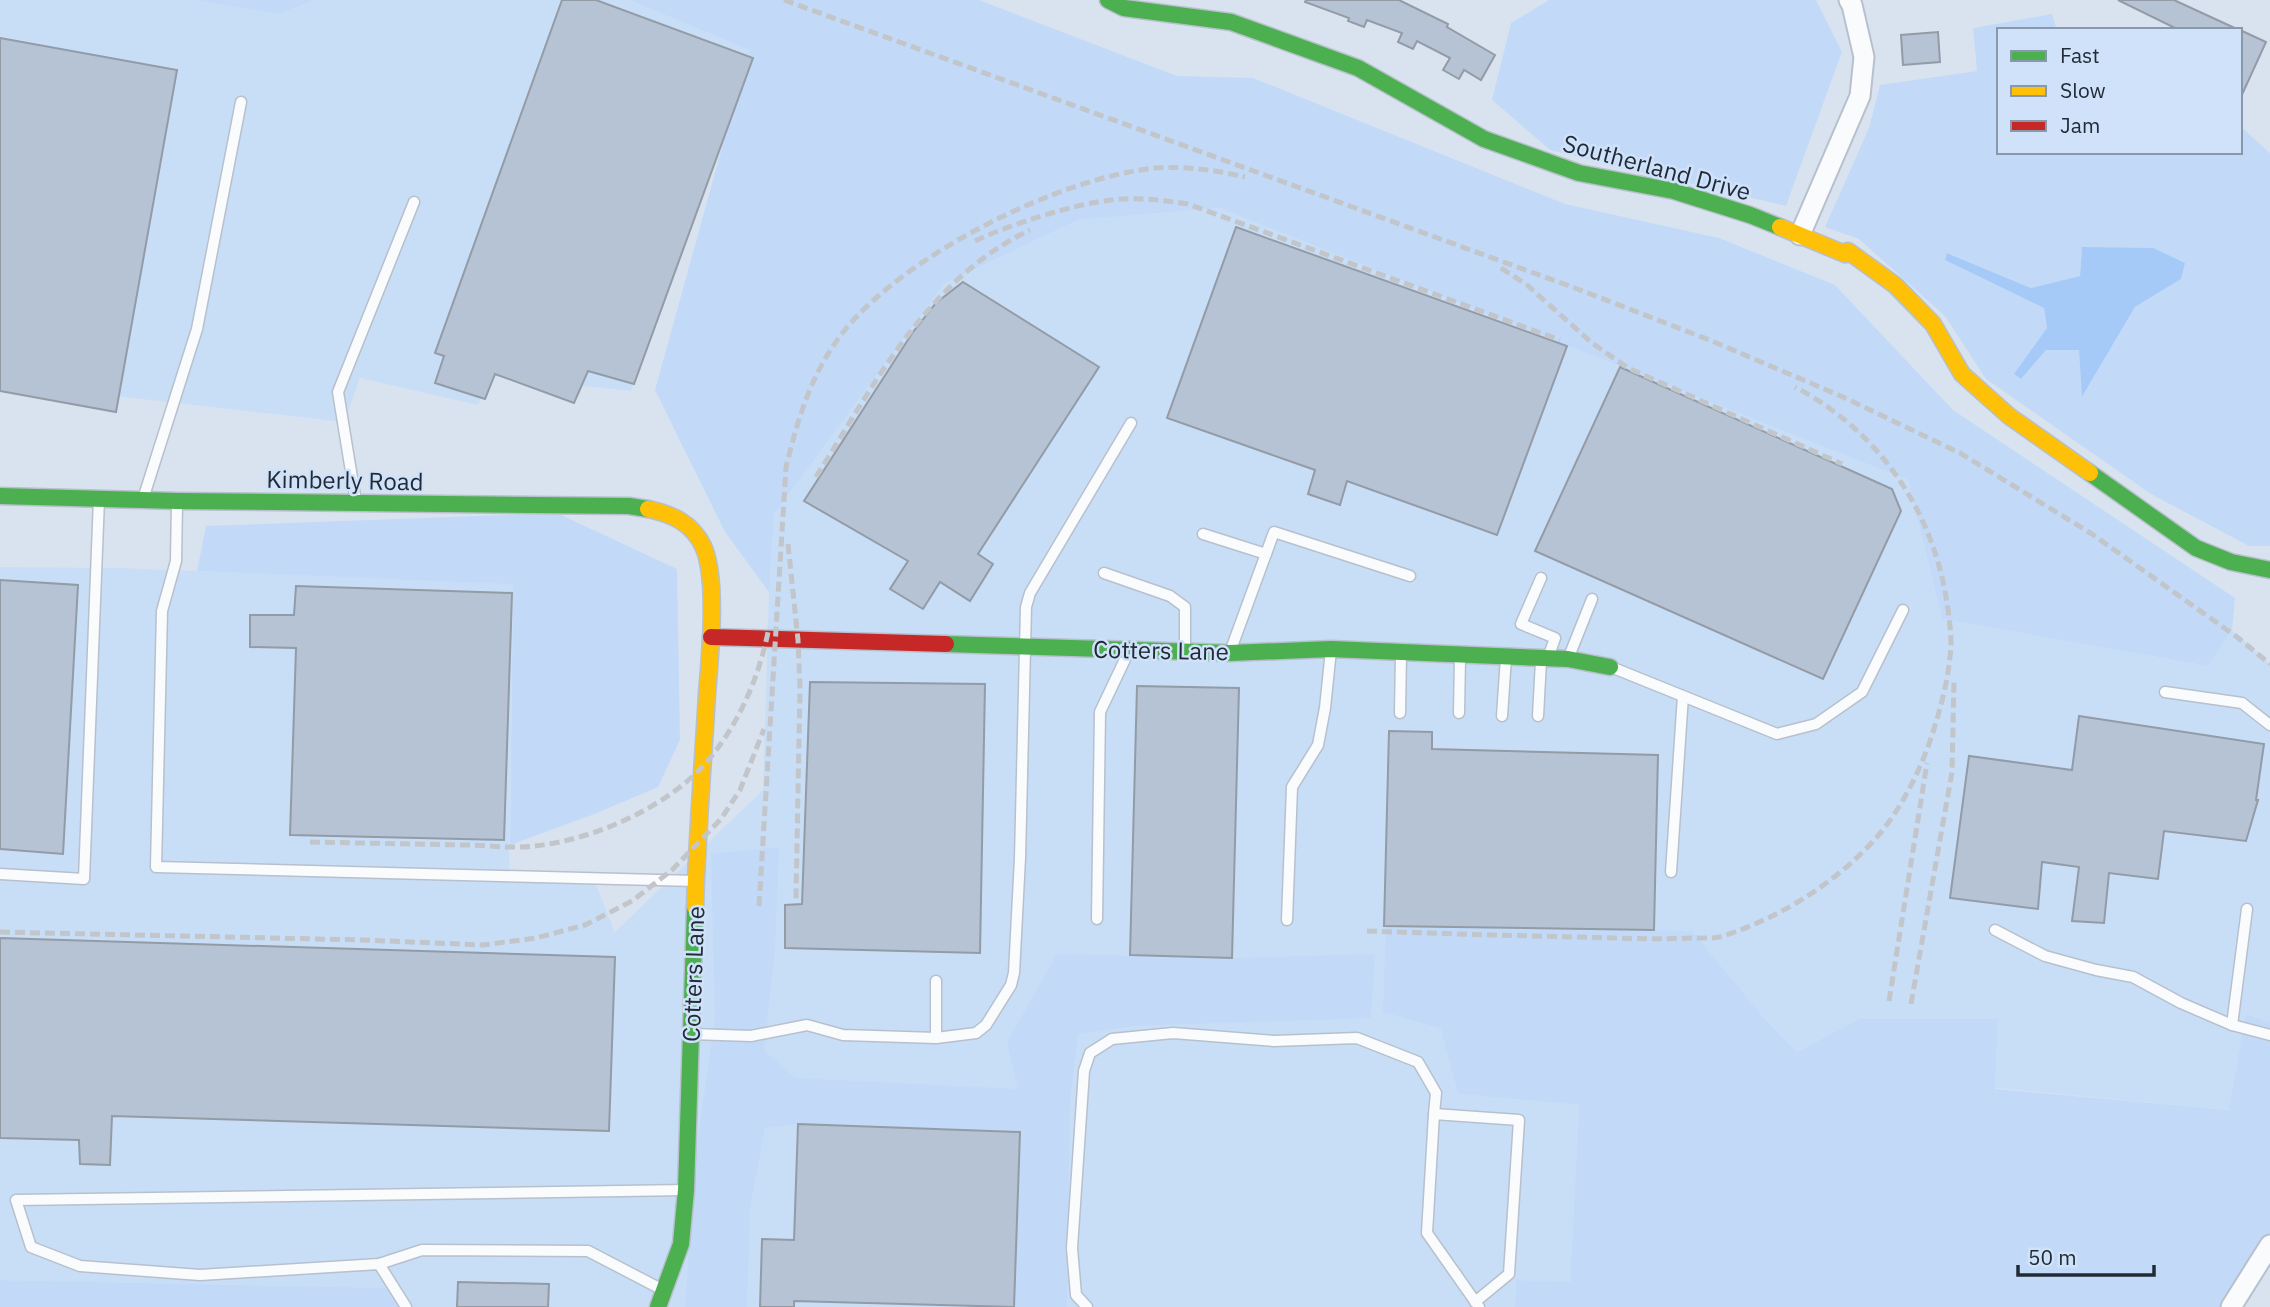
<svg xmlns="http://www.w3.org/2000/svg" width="2270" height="1307" font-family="'IBM Plex Sans',sans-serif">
<rect width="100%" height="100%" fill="#d9e3f0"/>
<!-- built -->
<g fill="#c8def7">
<path d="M0 0H193L278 14 316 0H629L749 50 631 391 490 376 478 405 360 378 344 422 0 383Z"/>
<path d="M1219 208 1908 480 1942 619 2208 666 2232 630 2270 664V1022L2246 1014 2230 1110 1995 1088 1998 1019H1859L1797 1052 1761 1015 1440 1028 1458 1094 1579 1105 1570 1283 1516 1280 1515 1307H407L394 1288 0 1280V567L119 568 513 583 509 882 596 885 615 932 763 790 769 592 774 514 944 284 1078 220Z"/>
</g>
<!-- green -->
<g fill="#c2daf8" fill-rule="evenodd">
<path d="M193 0H316L278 14Z"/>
<path d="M629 0H979L1177 76 1253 78 1565 204 1719 238 1835 285 1953 410 2235 598 2232 630 2208 666 1942 619 1908 480 1219 208 1078 220 944 284 774 514 769 592 725 532 655 390 749 50Z"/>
<path d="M1549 0H1816L1842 52 1786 206 1550 150 1492 100 1511 23Z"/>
<path d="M2052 14 2057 30H1999V152H2240V126L2270 153V546H2249L2151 494 1986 379 1945 316 1859 239 1825 227 1869 128 1880 85 1977 71 1973 28ZM2082 248 2181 279 2135 307 2083 396 2079 350H2046L2021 379 2047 328 2044 308 1945 260 1948 253 2031 288 2080 276Z"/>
<path d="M557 513 677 569 680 740 658 787 592 815 510 845 513 584 197 571 206 526Z"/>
<path d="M779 847 775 949 764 1050 795 1078 1018 1089 1007 1042 1057 954 1232 958 1375 954 1371 1018 1135 1026 1078 1034 1070 1102 1067 1307H1014L1020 1133 798 1124 765 1128 750 1208 747 1307H685L696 1153 715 1018 711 854Z"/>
<path d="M1386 925 1692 931 1761 1015 1797 1052 1859 1019H1998L1995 1089 2229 1110 2246 1014 2270 1022V1238L2226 1307H1515L1516 1280 1570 1282 1579 1105 1458 1094 1440 1028 1383 1012Z"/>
<path d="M0 1280 394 1288 407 1307H0Z"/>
</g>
<!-- water -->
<path fill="#a6caf7" d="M2082 247 2153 248 2185 263 2181 279 2135 307 2082 397 2079 350H2046L2021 379 2014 374 2047 328 2044 308 1945 260 1947 253 2031 288 2080 276Z"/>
<!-- building -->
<g fill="#b5c3d4" stroke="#939ba6" stroke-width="2">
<path d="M562 0H596L753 58 634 384 588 371 574 403 495 374 485 399 435 383 444 356 435 353Z"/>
<path d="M1306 0H1399L1448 24 1447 27 1495 55 1481 80 1464 70 1459 79 1443 70 1450 58 1417 41 1413 49 1398 42 1402 33 1367 20 1364 27 1348 21 1349 18 1305 2Z"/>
<path d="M2118 0H2174L2239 30H2179Z"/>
<path d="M2240 30 2266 42 2240 99Z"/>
<path d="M1938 32 1940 62 1903 65 1901 35Z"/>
<path d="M0 38 177 70 116 412 0 391Z"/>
<path d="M1236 227 1567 346 1497 535 1347 481 1340 505 1308 494 1315 470 1167 418Z"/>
<path d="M963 282 1099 367 978 554 993 564 970 601 940 582 923 609 890 589 908 561 804 501 913 332 936 303Z"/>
<path d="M1620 367 1892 489 1901 511 1823 679 1535 551Z"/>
<path d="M0 580 78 585 63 854 0 849Z"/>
<path d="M296 586 512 593 504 840 290 835 296 648 250 647V615H294Z"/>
<path d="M810 682 985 684 980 953 785 948V905L802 904Z"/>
<path d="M1137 686 1239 688 1232 958 1130 955Z"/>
<path d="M2079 716 2264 744 2256 800H2258L2246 841 2164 831 2158 879 2109 873 2104 923 2072 921 2079 867 2042 862 2038 909 1950 898 1969 756 2072 770Z"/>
<path d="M1389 731 1432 732V749L1658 755 1654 930 1384 926Z"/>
<path d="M0 938 615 957 609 1131 112 1116 110 1165 80 1164 79 1140 0 1138Z"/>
<path d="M798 1124 1020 1132 1014 1307 794 1301V1307H760L762 1239 794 1240Z"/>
<path d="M458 1282 549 1284 548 1307H457Z"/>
</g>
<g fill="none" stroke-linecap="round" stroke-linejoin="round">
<defs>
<g id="lane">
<path d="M143 499 197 329 241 102"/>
<path d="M356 502 338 392 414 202"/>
<path d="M177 503 176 561 162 611 156 867 696 881"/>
<path d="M1203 534 1266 554"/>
<path d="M1104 573 1170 596 1185 607V651"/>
<path d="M1541 578 1521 624 1555 638 1549 655"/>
<path d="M1230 652 1274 532 1410 576"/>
<path d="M1568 659 1592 599"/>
<path d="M1611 667 1777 734 1816 724 1862 692 1903 610"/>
<path d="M2165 692 2242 703 2270 725"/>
<path d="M1400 713 1401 654"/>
<path d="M1459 713 1460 657"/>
<path d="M1502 716 1506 657"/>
<path d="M1538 716 1541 661"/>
<path d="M1671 872 1683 696"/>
<path d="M0 874 84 879 99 499"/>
<path d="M1097 919 1100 712 1128 653"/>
<path d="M1287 920 1292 787 1318 745 1325 708 1331 650"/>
<path d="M1995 930 2045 956 2096 970 2133 977 2181 1003 2232 1025 2270 1035"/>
<path d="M936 981V1038"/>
<path d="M2232 1025 2247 909"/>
<path d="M692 1034 751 1036 807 1025 843 1035 936 1038 976 1033 986 1025 1011 985 1014 973 1020 858 1026 607 1030 593 1131 423"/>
<path d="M379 1264 406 1307"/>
<path d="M663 1290 588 1251 422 1250 379 1264 200 1275 80 1266 31 1247 16 1200 686 1190"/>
<path d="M1475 1302 1509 1274 1519 1120 1434 1114 1427 1233 1479 1307"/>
<path d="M1087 1307 1076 1295 1072 1248 1084 1071 1090 1053 1112 1039 1173 1033 1274 1041 1357 1038 1418 1062 1436 1093 1434 1114"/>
</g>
<g id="street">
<path d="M1800 235 1860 96 1864 57 1852 5 1849 0"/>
<path d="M2231 1307 2270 1245"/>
</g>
<g id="fast">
<path d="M1108 0 1124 8 1231 22 1358 68 1484 139 1579 173 1674 191 1750 215 1780 227"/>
<path d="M2090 473 2196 548 2231 562 2270 570"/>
<path d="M0 496 177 501 629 506 648 509"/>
<path d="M946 644 1230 653 1331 649 1568 659 1610 667"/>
<path d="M658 1307 681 1244 686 1190 695 907"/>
</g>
<g id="slow">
<path d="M1780 227 1845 254 1848 251 1895 285 1933 324 1962 374 2009 416 2090 473"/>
<path d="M648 509C672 514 692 523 703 546 718 578 710 657 707 694 703 765 697 836 695 907"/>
</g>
<path id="jam" d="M711 637 946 644"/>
</defs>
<!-- lane casing -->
<use href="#lane" stroke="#b7c0cc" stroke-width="13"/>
<!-- street casing -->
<use href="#street" stroke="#b7c0cc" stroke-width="23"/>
<!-- fast casing -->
<use href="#fast" stroke="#b7c0cc" stroke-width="19"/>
<!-- slow casing -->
<use href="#slow" stroke="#b7c0cc" stroke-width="19"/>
<!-- jam casing -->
<use href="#jam" stroke="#b7c0cc" stroke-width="19"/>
<!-- lane -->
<use href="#lane" stroke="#f9fbfd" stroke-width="10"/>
<!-- street -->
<use href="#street" stroke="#f9fbfd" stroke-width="19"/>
<!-- fast -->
<use href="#fast" stroke="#4caf50" stroke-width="16"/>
<!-- slow -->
<use href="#slow" stroke="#ffc107" stroke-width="16"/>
<!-- jam -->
<use href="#jam" stroke="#c62828" stroke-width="16"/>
<!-- rail -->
<g stroke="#c2c5c9" stroke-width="5" stroke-dasharray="10 5" stroke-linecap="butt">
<path d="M784 0 1575 288 1712 341 1843 397 1960 453 2092 534 2237 637 2270 664"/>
<path d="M975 241C1009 225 1073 204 1111 200 1137 197 1162 200 1188 204L1560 340"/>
<path d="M1501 268 1527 285 1592 343 1628 368 1842 464"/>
<path d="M816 477C874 385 927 279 1030 230"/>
<path d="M788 544 798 640 800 688 796 899"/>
<path d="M310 842C361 843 413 844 464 845 487 845 511 849 534 846 592 840 664 809 704 765 738 727 760 676 769 627"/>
<path d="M759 906 786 467C798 418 812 371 844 331 905 255 1058 178 1155 168 1185 166 1215 170 1245 177"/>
<path d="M1367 931C1449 934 1532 936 1614 938 1641 939 1667 939 1694 938 1705 938 1716 939 1726 935 1783 916 1837 882 1877 837 1900 810 1917 777 1929 744 1940 712 1949 679 1951 645 1951 627 1948 609 1945 591 1928 503 1875 429 1795 387"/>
<path d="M0 932 364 940 483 945 536 938 585 925 632 901 672 870 721 819 740 790 764 729"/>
<path d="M1889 1001 1927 763"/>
<path d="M1911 1004 1952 772 1954 682"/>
</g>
</g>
<g text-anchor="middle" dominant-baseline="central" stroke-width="5" stroke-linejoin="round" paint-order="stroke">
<!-- street labels -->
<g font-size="24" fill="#212b36" stroke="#cfe2fa">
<text transform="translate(1657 167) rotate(15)">Southerland Drive</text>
<text transform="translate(345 480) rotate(1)">Kimberly Road</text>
<text transform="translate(1161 650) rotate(1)">Cotters Lane</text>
<text transform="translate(693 974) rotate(-88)">Cotters Lane</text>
</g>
</g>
<!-- legend -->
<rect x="1997" y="28" width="245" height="126" fill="#cfe2fa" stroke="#8999ac" stroke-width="2"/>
<rect x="2011" y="51" width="35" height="10" fill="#4caf50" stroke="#8999ac" stroke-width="2"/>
<text x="2060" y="63" font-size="21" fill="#212b36">Fast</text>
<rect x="2011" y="86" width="35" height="10" fill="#ffc107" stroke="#8999ac" stroke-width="2"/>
<text x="2060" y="98" font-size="21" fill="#212b36">Slow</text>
<rect x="2011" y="121" width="35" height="10" fill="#c62828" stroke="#8999ac" stroke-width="2"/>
<text x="2060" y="133" font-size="21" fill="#212b36">Jam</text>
<!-- scale -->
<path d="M2018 1265v10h136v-10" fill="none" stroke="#212b36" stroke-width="3.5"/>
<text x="2028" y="1265" font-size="21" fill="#212b36" stroke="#cfe2fa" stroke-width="5" paint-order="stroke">50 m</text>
</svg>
